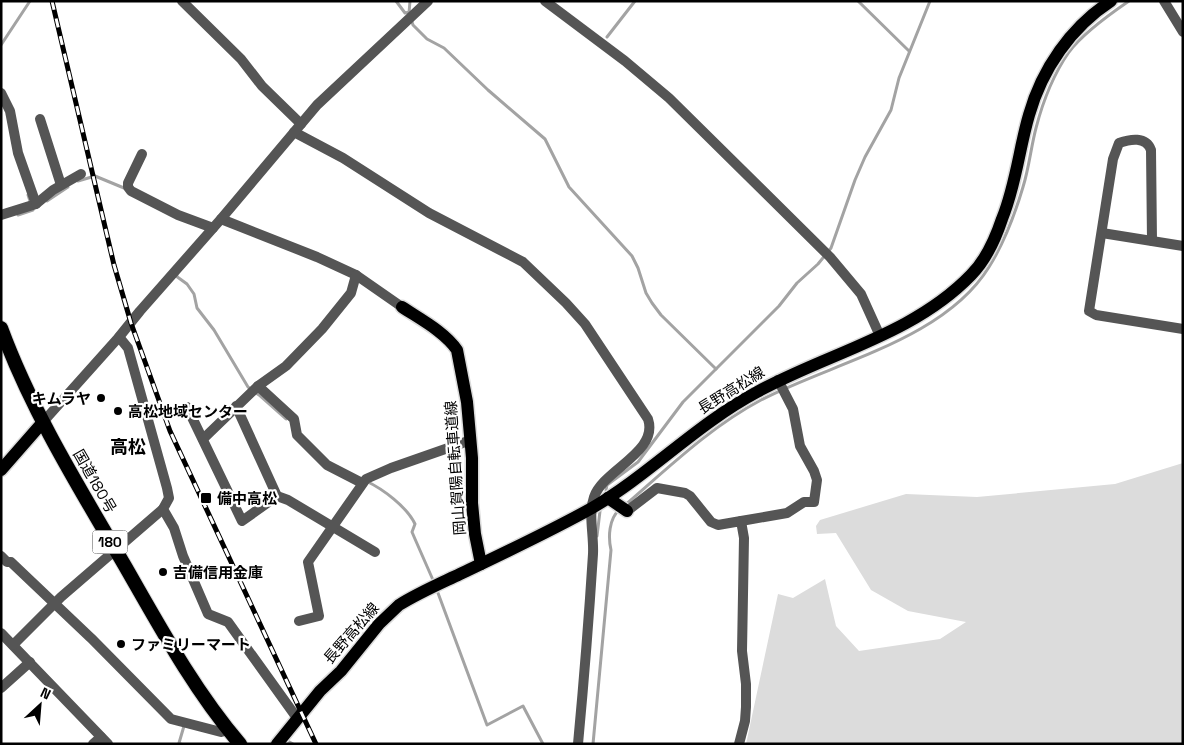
<svg xmlns="http://www.w3.org/2000/svg" width="1184" height="745" font-family="'Space Grotesk','Noto Sans JP',sans-serif">
<rect width="100%" height="100%" fill="#fff"/>
<!-- green -->
<path fill="#dcdcdc" d="M1183 463V744H746L778 594 793 598 825 579 836 626 859 651 940 639 966 622 908 611 871 590 836 533 817 534 816 526 820 520 906 494 977 497 1115 484Z"/>
<g fill="none" stroke-linecap="round" stroke-linejoin="round">
<!-- stream -->
<g stroke="#a3a3a3" stroke-width="3">
<path d="M396 1 405 13 410 12"/>
<path d="M410 1 409 13 413 25 427 39 444 48 488 90 545 139 569 187 632 256 638 268 646 293 652 303 661 315 716 369"/>
<path d="M858 1 909 51"/>
<path d="M607 37 635 1"/>
<path d="M1 45 30 1"/>
<path d="M78 181 95 176 124 188"/>
<path d="M47 201 68 187"/>
<path d="M18 215 33 210 28 195"/>
<path d="M177 275 176 276 187 284 194 294 197 308 214 330 248 387 259 395 286 419"/>
<path d="M366 481C383 489 407 507 415 524L412 532 415 539 433 580"/>
<path d="M606 490 607 485 638 462 683 402 779 306 797 283 818 264 831 248 855 180 865 157 891 110 899 78 930 1"/>
<path d="M624 506C667 469 710 427 761 400 834 362 944 340 989 267 1004 243 1015 214 1023 187 1029 168 1031 147 1036 128 1043 101 1053 75 1069 52 1083 33 1110 14 1129 1"/>
<path d="M597 536 600 511"/>
<path d="M438 593 487 725 523 706 543 744"/>
<path d="M286 740 293 744"/>
<path d="M181 744 179 743 184 726"/>
<path d="M593 744 611 550C608 537 609 519 619 510"/>
</g>
<defs>
<g id="major">
<path d="M402 307C420 319 445 332 457 350L467 402 472 458V503L475 534 481 564"/>
<path d="M1 470 43 422"/>
<path d="M608 498 627 511"/>
<path d="M277 744 320 691 341 671 379 624 399 605C418 593 439 584 460 574 504 553 549 532 592 508 650 474 697 424 757 392 828 353 913 335 971 275 985 261 996 237 1002 219 1016 185 1019 149 1029 115 1042 69 1071 27 1111 1"/>
</g>
<path id="highway" d="M1 328C32 412 80 489 125 566 160 627 194 690 240 744"/>
</defs>
<!-- major casing -->
<use href="#major" stroke="#dbdbdb" stroke-width="15"/>
<!-- highway casing -->
<use href="#highway" stroke="#dbdbdb" stroke-width="16"/>
<!-- minor -->
<g stroke="#555" stroke-width="10">
<path d="M182 1 241 59 262 86 301 124"/>
<path d="M545 1 625 61 669 98 830 257 861 294 880 336"/>
<path d="M1164 1 1183 32"/>
<path d="M1 93 10 111 18 153 36 204 1 215"/>
<path d="M40 119 61 185"/>
<path d="M294 132 343 158 429 213 523 262 566 303 585 324 648 419C659 452 603 470 594 497 588 514 594 535 593 554 589 617 584 680 578 744"/>
<path d="M142 154 128 183V187L131 191 178 215 213 228"/>
<path d="M36 204 53 190 81 174"/>
<path d="M221 219 317 257 356 275 402 307"/>
<path d="M1102 233 1183 246"/>
<path d="M1152 241 1151 150C1146 136 1130 139 1119 143L1113 159 1089 311 1096 315 1183 329"/>
<path d="M119 337 128 348 167 488 169 498 163 509 174 528 183 556 208 614 228 622 297 718"/>
<path d="M258 386 294 419 297 435 327 465 362 483"/>
<path d="M187 407 242 521 277 496 236 406"/>
<path d="M43 422 119 337 140 311 221 219 317 105 428 1"/>
<path d="M203 439 258 386 286 366 322 329 351 293 356 275"/>
<path d="M277 496 288 500 375 552"/>
<path d="M627 511 657 488 685 493 690 496 711 522 718 525 741 521 744 538 742 651 746 684V707L745 721 739 744"/>
<path d="M741 521 787 513 804 502H814L817 480 814 471 800 446 793 409 778 380"/>
<path d="M1 556 7 562H11L91 638 171 719 221 732 228 730"/>
<path d="M299 621 319 616 308 562 366 479 391 468 471 440"/>
<path d="M1 633 108 744"/>
<path d="M13 645 61 597 163 509"/>
<path d="M1 688 30 662"/>
<path d="M93 744 101 737"/>
</g>
<!-- major -->
<use href="#major" stroke="#000" stroke-width="12"/>
<!-- highway -->
<use href="#highway" stroke="#000" stroke-width="14"/>
<defs>
<path id="rail" d="M52 1 114 265 131 323 170 431 316 744"/>
</defs>
<!-- rail casing -->
<use href="#rail" stroke="#000" stroke-width="5"/>
<!-- rail -->
<use href="#rail" stroke="#fff" stroke-width="3" stroke-dasharray="9" stroke-linecap="butt"/>
</g>
<!-- markers -->
<g fill="#000" stroke="#fff" stroke-width="2">
<circle cx="101" cy="398" r="5"/>
<circle cx="118" cy="411" r="5"/>
<rect x="200" y="492" width="12" height="12" rx="2.5"/>
<circle cx="163" cy="572" r="5"/>
<circle cx="121" cy="644" r="5"/>
</g>
<g text-anchor="middle" dominant-baseline="central" stroke-width="4.5" stroke-linejoin="round" paint-order="stroke">
<!-- shield labels -->
<rect fill="#fff" stroke="#4c4c4c" stroke-width="1" x="92.5" y="530.5" width="35" height="23" rx="4"/>
<g font-size="14" font-weight="bold" fill="#000">
<text x="110" y="542">180</text>
</g>
<!-- street labels -->
<g font-size="15" fill="#000" stroke="#fff">
<text transform="translate(731 390) rotate(-32)">長野高松線</text>
<text transform="translate(455 468) rotate(-94)">岡山賀陽自転車道線</text>
<text transform="translate(95 481) rotate(60)">国道180号</text>
<text transform="translate(351 633) rotate(-49)">長野高松線</text>
</g>
<!-- poi labels -->
<g font-size="15" font-weight="bold" fill="#000" stroke="#fff" text-anchor="start">
<text x="91" y="398" text-anchor="end">キムラヤ</text>
<text x="128" y="411">高松地域センター</text>
<text x="217" y="498">備中高松</text>
<text x="173" y="572">吉備信用金庫</text>
<text x="131" y="644">ファミリーマート</text>
</g>
<!-- quarter labels -->
<g font-size="18" font-weight="bold" fill="#000" stroke="#fff">
<text x="128" y="446">高松</text>
</g>
</g>
<!-- border -->
<rect width="1184" height="745" fill="none" stroke="#000000" stroke-width="5"/>
<!-- north arrow -->
<g transform="translate(40 705) rotate(26)" stroke="#ffffff" stroke-width="4" paint-order="stroke">
<path d="M0-4L9 19L0 12L-9 19Z" fill="#000000"/>
<text y="-8" font-size="14" font-weight="bold" text-anchor="middle" fill="#000000">N</text>
</g>
</svg>
